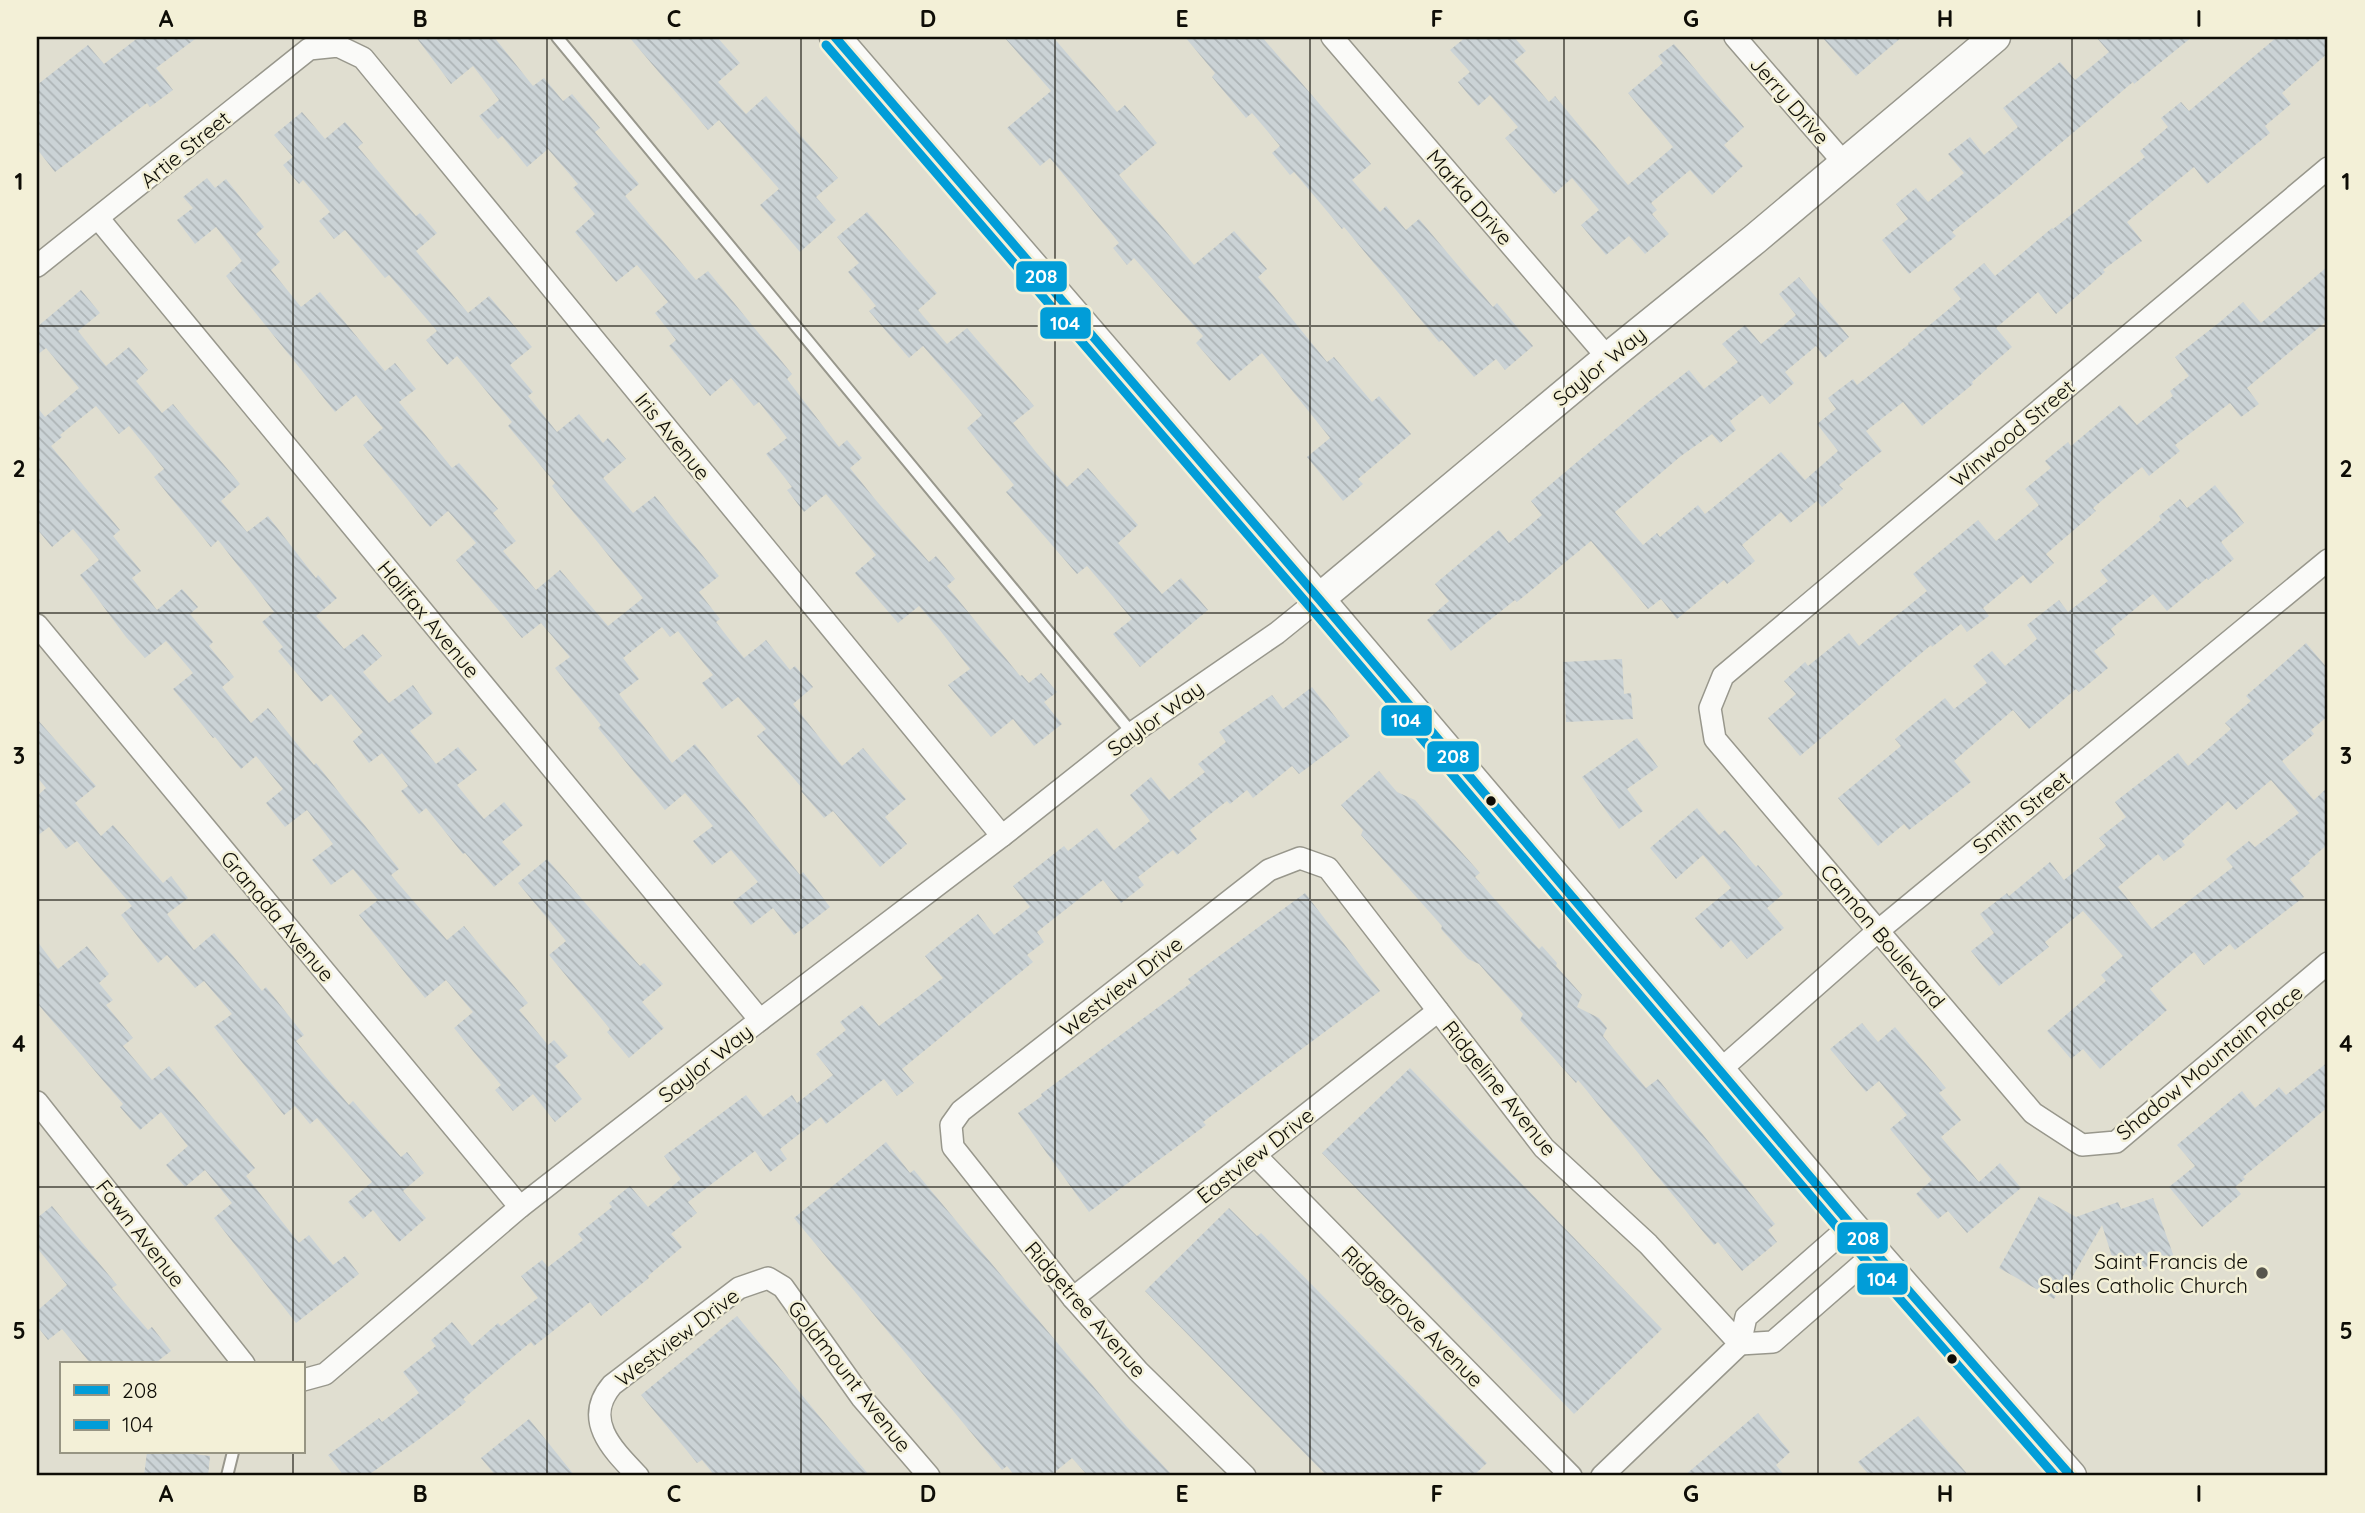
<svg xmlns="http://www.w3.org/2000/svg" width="2365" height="1513" font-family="Quicksand,sans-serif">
<defs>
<pattern id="building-back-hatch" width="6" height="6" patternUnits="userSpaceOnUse" patternTransform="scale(1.75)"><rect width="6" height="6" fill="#cbd3d6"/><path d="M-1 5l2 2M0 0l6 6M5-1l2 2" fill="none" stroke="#adb4b6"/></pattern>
</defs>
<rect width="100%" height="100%" fill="#e0ded0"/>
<!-- building -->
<g fill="url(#building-back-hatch)" fill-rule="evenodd">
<path d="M139 37H198L156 68 173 90 150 107 147 103 55 172 37 149V85L88 45 104 64Z"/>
<path d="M416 37H494L533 86 544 78 563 101 572 94 600 128 595 132 639 184 625 196 696 280 708 271 792 374 787 379 839 447 847 440 862 458 850 468 874 498 929 562 936 556 955 579 947 586 1020 676 1022 675 1029 683 1041 673 1057 692 1044 702 1062 724 1034 746 1013 719 991 737 948 685 970 669 939 629 919 606 898 623 855 573 876 555 826 494 804 512 787 490 792 487 766 454 787 438 759 402 754 406 731 378 710 396 669 346 676 340 655 313 668 302 637 265 616 282 575 232 595 214 573 188 578 184 548 149 527 167 502 136 498 139 479 116 499 100 473 66 451 84Z"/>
<path d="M629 37H717L740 63 718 82 746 114 766 96 838 178 816 197 836 220 800 252 760 205 779 189 719 120 708 130Z"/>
<path d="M1004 37H1053L1117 112 1125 105 1157 143 1119 175 1194 265 1234 231 1267 269 1258 277 1327 362 1334 357 1372 402 1379 396 1411 434 1358 479 1363 484 1343 501 1307 457 1330 438 1262 353 1229 381 1196 343 1203 336 1134 258 1127 265 1113 248 1119 243 1050 158 1040 166 1007 128 1051 91Z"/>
<path d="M1185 37H1262L1371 164 1352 180 1380 212 1386 206 1406 230 1419 219 1493 307 1497 303 1533 346 1505 370 1496 359 1474 377 1442 340 1439 342 1344 227 1342 229 1294 172 1290 175 1272 153 1280 146 1252 113 1246 118 1212 77 1215 73Z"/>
<path d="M1466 37H1514L1526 51 1514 61 1549 102 1555 96 1628 185 1673 147 1628 93 1663 63 1658 56 1674 44 1744 127 1724 145 1743 166 1712 195 1690 170 1651 203 1657 210 1652 214 1669 234 1645 254 1629 236 1606 255 1581 225 1599 210 1572 178 1554 194 1505 138 1518 127 1490 95 1478 106 1458 82 1470 72 1450 50Z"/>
<path d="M1822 37H1902L1856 76Z"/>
<path d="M2096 37H2192L2134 84 2133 82 2009 187 1952 232 1956 236 1909 274 1882 240 1908 219 1896 204 1916 188 1928 202 1964 173 1948 154 1970 137 1984 155 2018 127 2003 108 2060 62 2075 80 2109 52Z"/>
<path d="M2277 37H2328V53L2282 93 2291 104 2265 126 2270 133 2207 184 2194 167 2127 222 2142 241 2103 270 2105 272 2056 314 2038 292 1996 328 2012 347 1972 382 1973 384 1922 426 1903 402 1866 431 1882 451 1839 485 1843 489 1822 507 1817 501 1790 523 1781 512 1742 545 1755 561 1727 584 1724 580 1677 619 1661 599 1648 609 1591 541 1517 602 1515 600 1451 651 1427 620 1449 601 1435 584 1499 530 1509 543 1542 515 1531 501 1642 407 1689 370 1704 389 1738 362 1722 344 1745 325 1761 344 1796 315 1779 294 1799 277 1849 337 1825 358 1816 346 1785 372 1794 383 1770 404 1762 395 1730 421 1736 430 1720 443 1712 434 1681 456 1615 512 1643 545 1657 533 1660 537 1698 505 1705 514 1781 452 1805 480 1838 451 1817 424 1836 409 1828 398 1853 379 1857 385 1909 344 1908 343 1961 299 1953 289 1984 263 1995 276 2052 228 2053 229 2145 157 2140 151 2168 127 2161 118 2181 102 2189 111Z"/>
<path d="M302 112 325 139 345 122 363 143 358 147 416 216 420 213 437 233 416 251 468 313 489 296 532 347 510 365 533 392 528 396 557 432 579 414 603 443 608 438 626 459 603 478 633 513 655 496 719 576 699 592 720 619 716 622 744 658 766 640 790 670 795 666 813 687 793 704 842 766 863 748 906 799 885 817 907 844 880 867 833 811 824 818 801 791 803 789 757 736 766 729 738 697 722 709 702 683 713 675 678 631 670 637 662 627 623 658 639 679 619 694 672 763 695 744 800 875 803 872 830 907 794 935 773 908 751 925 733 902 758 882 731 850 712 865 693 841 713 826 685 793 665 810 598 728 601 725 555 668 570 657 541 623 522 638 456 560 476 543 448 511 430 527 363 445 383 428 356 395 335 412 226 276 242 261 216 227 195 244 177 220 193 208 183 197 207 178 215 188 226 179 264 227 256 234 280 262 271 270 301 307 320 292 385 371 395 363 416 389 399 402 452 468 459 463 498 509 493 513 516 541 503 551 536 590 560 570 608 626 643 598 552 486 555 483 508 426 512 422 457 356 447 365 426 340 437 331 389 275 385 278 345 230 334 239 319 221 330 212 303 180 299 184 283 165 293 157 274 135Z"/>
<path d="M867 212 937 293 918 310 947 344 967 328 1034 406 1013 423 1036 452 1067 487 1088 468 1138 525 1118 543 1162 594 1181 578 1208 610 1140 667 1113 634 1132 619 1087 566 1077 574 1006 492 1014 485 967 428 982 415 923 346 909 358 869 311 876 306 848 272 859 263 837 237Z"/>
<path d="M2328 266V320L2247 388 2259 404 2241 417 2230 403 2175 445 2180 451 2149 476 2142 467 2093 508 2096 511 2046 554 2054 563 2030 584 2023 575 1983 608 1989 616 1967 632 1961 624 1932 647 1931 645 1800 756 1768 718 1796 694 1784 681 1805 662 1808 666 1849 633 1859 646 1927 591 1913 574 1978 520 1996 541 2039 505 2025 489 2051 468 2045 461 2068 442 2071 446 2120 405 2137 425 2173 396 2170 391 2189 376 2175 357 2220 322 2243 302 2261 323Z"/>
<path d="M81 290 100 313 78 331 106 366 129 347 148 370 136 381 162 413 173 404 240 484 221 501 247 532 268 516 316 578 318 575 337 598 316 616 344 649 363 634 382 656 363 672 389 703 413 685 433 713 410 731 436 764 458 747 477 770 457 785 484 819 504 802 523 825 502 842 521 864 494 887 465 853 463 854 426 808 419 814 401 791 408 786 382 753 369 763 353 741 363 732 331 694 321 702 278 651 283 647 262 622 274 612 218 540 211 547 154 477 164 469 129 426 119 434 96 406 60 435 62 437 51 446 120 530 113 536 141 571 132 578 157 610 182 589 198 607 190 614 213 642 209 646 234 677 222 687 251 723 268 708 314 765 316 763 399 869 391 875 447 940 464 926 528 1003 519 1010 548 1045 554 1040 568 1056 555 1066 582 1099 555 1122 533 1094 513 1111 495 1090 501 1085 454 1028 473 1012 446 980 425 998 359 915 378 900 353 869 331 885 312 860 333 844 307 810 285 827 266 803 283 789 256 756 241 769 215 737 213 738 173 689 193 673 166 641 145 658 126 637 80 575 99 560 73 529 52 547 37 529V407L45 417 79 388 46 348 37 355V327Z"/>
<path d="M2215 485 2244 523 2221 542 2234 559 2208 580 2207 578 2167 611 2153 594 2111 629 2115 635 2094 651 2108 668 2079 692 2076 689 2029 729 2013 710 1954 761 1971 782 1909 830 1904 824 1878 846 1838 798 1901 746 1895 739 1945 698 1954 709 1987 683 1973 666 1992 651 2005 666 2037 639 2027 625 2059 600 2068 612 2108 581 2100 571 2161 520 2159 516 2180 499 2187 508Z"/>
<path d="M2306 643 2328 669V716L2311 730 2314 734 2282 761 2314 800 2328 787V844L2308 861 2310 863 2290 879 2304 897 2235 950 2230 944 2204 965 2194 952 2150 989 2167 1010 2100 1069 2083 1049 2071 1059 2047 1031 2106 981 2101 975 2123 956 2083 911 2045 942 2049 947 1999 986 1971 951 1994 933 1980 914 2007 893 2009 896 2050 862 2064 880 2106 846 2099 838 2126 817 2115 802 2178 753 2188 766 2231 729 2225 723 2251 701 2246 696ZM2271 780 2299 813 2255 847 2249 841 2226 859 2233 867 2152 929 2118 887 2158 854 2164 861 2185 845 2182 841 2228 801 2236 810Z"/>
<path d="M1622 659 1624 694 1631 693 1633 719 1566 722 1563 662Z"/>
<path d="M1312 687 1350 736 1299 774 1292 766 1253 798 1247 790 1230 804 1227 801 1190 830 1197 839 1177 855 1173 850 1138 877 1144 885 1121 903 1103 880 1037 932 1044 942 1027 955 1033 962 902 1069 914 1083 897 1096 884 1079 826 1124 821 1117 780 1149 787 1159 770 1172 755 1151 688 1202 697 1213 671 1234 682 1247 648 1276 649 1278 601 1316 590 1302 534 1346 531 1342 463 1399 466 1402 418 1440 367 1476H344L328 1455 379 1418 382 1422 419 1393 403 1372 436 1346 431 1340 452 1322 472 1346 498 1323 501 1326 538 1298 521 1276 542 1260 548 1267 583 1240 578 1234 612 1207 609 1203 630 1186 648 1207 681 1179 664 1156 746 1095 763 1117 792 1095 797 1103 833 1075 816 1054 846 1030 840 1022 862 1005 879 1026 943 978 925 956 956 931 978 914 994 935 1030 907 1013 886 1064 846 1068 851 1097 828 1114 850 1150 821 1130 795 1151 777 1169 800 1205 772 1198 764 1226 742 1219 732 1272 695 1283 709Z"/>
<path d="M37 719 96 786 75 803 101 836 113 825 163 883 171 876 188 898 167 914 194 950 214 933 262 991 266 987 304 1035 296 1041 349 1105 353 1101 401 1157 407 1152 424 1173 403 1191 426 1218 399 1242 373 1210 363 1219 348 1202 372 1182 317 1118 310 1124 295 1106 284 1115 214 1027 232 1014 204 981 195 988 167 955 158 963 121 915 132 906 77 841 66 849 49 827 37 836V796L46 788 37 777Z"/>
<path d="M1637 738 1658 767 1627 789 1643 811 1619 829 1582 777Z"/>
<path d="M1379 771 1397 792 1415 800 1480 873 1475 877 1539 949 1542 946 1557 963 1556 966 1582 995 1577 1007 1599 1018 1607 1028 1603 1036 1646 1088 1658 1079 1775 1224 1768 1230 1777 1242 1742 1271 1718 1242 1714 1245 1578 1080 1576 1083 1520 1020 1523 1014 1479 964 1468 959 1441 929 1442 926 1361 835 1363 830 1341 805Z"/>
<path d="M1697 808 1719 835 1725 830 1756 867 1758 865 1783 894 1767 908 1784 928 1747 959 1731 940 1721 949 1695 918 1731 888 1703 855 1676 879 1650 848Z"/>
<path d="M547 859 640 966 644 963 663 984 642 1002 664 1028 629 1058 607 1032 610 1029 549 955 566 941 518 883Z"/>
<path d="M1305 893 1380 991 1203 1122 1206 1125 1089 1212 1018 1113 1042 1096 1041 1094 1191 983 1188 979Z"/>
<path d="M37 941 58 969 87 946 109 974 99 983 113 1000 106 1005 133 1038 123 1046 152 1080 169 1066 255 1168 246 1176 299 1243 309 1235 333 1265 345 1256 359 1274 296 1323 214 1218 232 1203 205 1170 185 1187 166 1165 188 1146 161 1112 140 1130 120 1107 123 1104 37 1003Z"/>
<path d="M1862 1023 1878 1042 1895 1027 1946 1088 1939 1093 1961 1120 1941 1137 1979 1182 2000 1163 2021 1188 1967 1233 1948 1211 1938 1219 1916 1194 1932 1180 1890 1129 1907 1115 1879 1081 1866 1092 1830 1049Z"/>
<path d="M2328 1062V1107L2243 1177 2245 1179 2235 1187 2241 1194 2202 1227 2169 1187 2195 1166 2177 1145 2242 1091 2255 1108 2279 1087 2286 1095Z"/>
<path d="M1410 1068 1662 1329 1574 1414 1322 1153Z"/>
<path d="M886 1142 910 1173 914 1170 1127 1427 1173 1476H1088L1072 1458 1050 1476H1015L1007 1466 1002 1470 794 1218Z"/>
<path d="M2039 1196 2076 1217 2118 1202 2121 1209 2153 1198 2174 1257 2135 1271 2130 1258 2114 1263 2102 1225 2070 1281 2066 1278 2054 1299 1999 1268Z"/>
<path d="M52 1206 117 1285 112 1288 148 1330 152 1327 171 1351 154 1364H91L62 1329 48 1340 37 1326V1311L67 1285 37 1248V1218Z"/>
<path d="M1229 1208 1257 1236 1261 1233 1487 1463 1473 1476H1327L1145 1291Z"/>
<path d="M737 1316 829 1428 870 1476H715L702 1460 697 1463 641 1395Z"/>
<path d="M1758 1413 1790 1452 1776 1465 1785 1476H1684Z"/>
<path d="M1918 1416 1969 1476H1870L1858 1462Z"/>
<path d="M529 1419 575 1476H496L481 1458Z"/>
<path d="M147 1452H177L210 1456 208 1476H144Z"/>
</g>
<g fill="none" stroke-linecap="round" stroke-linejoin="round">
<defs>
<g id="lane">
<path d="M557 37 1132 733"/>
<path d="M227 1476 233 1452"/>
</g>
<g id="street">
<path d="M1332 37 1608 358"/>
<path d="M1735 37 1844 163"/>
<path d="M2328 168 1723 676 1710 708 1715 739 2033 1113 2082 1145 2116 1142 2328 963"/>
<path d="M98 218 760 1020"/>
<path d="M37 266 309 49 338 46 363 58 1002 836"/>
<path d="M37 625 520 1207"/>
<path d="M1720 1070 1879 930 2328 560"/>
<path d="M37 1102 244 1364"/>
<path d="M1255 1155 1571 1476"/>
<path d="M1073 1298 1438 1011"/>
<path d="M1740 1344 1773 1342 1875 1253"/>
<path d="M303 1380 325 1374 520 1207 760 1020 1002 836 1132 733 1277 633 1319 599"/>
<path d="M638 1476C613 1450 582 1420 612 1385L739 1288 768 1278 783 1287 862 1398 929 1476"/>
<path d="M1245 1476 1138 1371 1073 1298 953 1147 951 1125 961 1111 1269 870 1300 858 1328 868 1544 1148 1648 1244 1740 1344"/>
<path d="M1602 1476 1740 1344 1746 1317 1851 1225"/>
</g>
<g id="secondary">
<path d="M835 37 1319 599 1851 1225 2071 1476"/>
<path d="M1319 599 1608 358 1755 239 1995 37"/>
</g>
</defs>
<!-- lane casing -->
<use href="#lane" stroke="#98978c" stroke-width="14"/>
<!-- street casing -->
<use href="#street" stroke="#98978c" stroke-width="24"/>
<!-- secondary casing -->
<use href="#secondary" stroke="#98978c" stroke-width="33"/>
<!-- lane -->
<use href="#lane" stroke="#fafaf8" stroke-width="10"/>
<!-- street -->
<use href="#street" stroke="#fafaf8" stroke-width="21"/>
<!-- secondary -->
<use href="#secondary" stroke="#fafaf8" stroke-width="30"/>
<defs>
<path id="bus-1" d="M835 37 1319 599 1851 1225 2071 1476"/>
<path id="bus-2" d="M826 45 1310 607 1842 1233 2055 1476"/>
</defs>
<!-- bus-1 casing -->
<use href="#bus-1" stroke="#f3f0d7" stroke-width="14"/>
<!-- bus-2 casing -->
<use href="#bus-2" stroke="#f3f0d7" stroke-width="14"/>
<!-- bus-1 -->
<use href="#bus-1" stroke="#019dd8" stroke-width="9"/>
<!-- bus-2 -->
<use href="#bus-2" stroke="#019dd8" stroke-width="9"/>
</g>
<!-- grid -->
<path fill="none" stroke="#0e0d06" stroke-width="2" stroke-opacity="0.55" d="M293 37V1364M547 37V1476M801 37V1476M1055 37V1476M1310 37V1476M1564 37V1476M1818 37V1476M2072 37V1476M37 326H2328M37 613H2328M37 900H2328M37 1187H2328M293 1452V1476"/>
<!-- markers -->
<g fill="#0e0d06" stroke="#f3f0d7" stroke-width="2.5">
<circle cx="1491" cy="801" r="6"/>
<circle cx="1952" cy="1359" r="6"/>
</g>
<circle fill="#58564d" stroke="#f3f0d7" stroke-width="2.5" cx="2262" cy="1273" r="7"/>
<g text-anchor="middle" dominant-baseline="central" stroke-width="5" stroke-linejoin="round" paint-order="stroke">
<!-- street labels -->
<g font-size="21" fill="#0e0d06" stroke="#f3f0d7">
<text transform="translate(1790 100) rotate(49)">Jerry Drive</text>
<text transform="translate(185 149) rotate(-39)">Artie Street</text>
<text transform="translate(1470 197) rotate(49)">Marka Drive</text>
<text transform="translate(1599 366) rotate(-39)">Saylor Way</text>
<text transform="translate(2012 433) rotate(-40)">Winwood Street</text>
<text transform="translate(673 436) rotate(51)">Iris Avenue</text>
<text transform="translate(429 619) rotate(50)">Halifax Avenue</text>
<text transform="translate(1155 718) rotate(-36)">Saylor Way</text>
<text transform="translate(2021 812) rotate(-39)">Smith Street</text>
<text transform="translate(278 916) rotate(50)">Granada Avenue</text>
<text transform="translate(1883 936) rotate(50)">Cannon Boulevard</text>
<text transform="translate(1121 986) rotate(-38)">Westview Drive</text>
<text transform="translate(2209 1062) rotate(-39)">Shadow Mountain Place</text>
<text transform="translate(705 1063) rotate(-38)">Saylor Way</text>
<text transform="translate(1500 1088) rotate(51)">Ridgeline Avenue</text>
<text transform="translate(1255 1155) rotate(-38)">Eastview Drive</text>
<text transform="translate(141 1233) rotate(52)">Fawn Avenue</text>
<text transform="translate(1086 1309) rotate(49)">Ridgetree Avenue</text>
<text transform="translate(1413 1316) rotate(45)">Ridgegrove Avenue</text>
<text transform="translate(677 1337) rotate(-37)">Westview Drive</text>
<text transform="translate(850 1376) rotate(52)">Goldmount Avenue</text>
</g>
<!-- poi labels -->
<g font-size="21" fill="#0e0d06" stroke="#f3f0d7" text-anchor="end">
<text x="2248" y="1261">Saint Francis de<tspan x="2248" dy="24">Sales Catholic Church</tspan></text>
</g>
</g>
<g stroke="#f3f0d7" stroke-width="2.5">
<rect x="1015" y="260" width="53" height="33" rx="7" fill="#019dd8"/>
<rect x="1039" y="306" width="53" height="34" rx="7" fill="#019dd8"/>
<rect x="1380" y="704" width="53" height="33" rx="7" fill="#019dd8"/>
<rect x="1426" y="740" width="54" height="33" rx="7" fill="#019dd8"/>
<rect x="1836" y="1221" width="53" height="34" rx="7" fill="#019dd8"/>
<rect x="1856" y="1262" width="53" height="34" rx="7" fill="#019dd8"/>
</g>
<g font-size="19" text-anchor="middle" font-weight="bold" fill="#fff">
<text x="1041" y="283">208</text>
<text x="1065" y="330">104</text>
<text x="1406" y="727">104</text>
<text x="1453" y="763">208</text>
<text x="1863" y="1245">208</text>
<text x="1882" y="1286">104</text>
</g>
<!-- border -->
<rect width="2365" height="1513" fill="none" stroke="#f3f0d7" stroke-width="77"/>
<!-- legend -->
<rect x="60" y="1362" width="245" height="91" fill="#f3f0d7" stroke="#979583" stroke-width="2"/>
<rect x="74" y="1385" width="35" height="10" fill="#019dd8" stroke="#979583" stroke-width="2"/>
<text x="122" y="1398" font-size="21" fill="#0e0d06">208</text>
<rect x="74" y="1420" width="35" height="10" fill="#019dd8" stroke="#979583" stroke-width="2"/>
<text x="122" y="1432" font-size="21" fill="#0e0d06">104</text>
<rect x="38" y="38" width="2288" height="1436" fill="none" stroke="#0e0d06" stroke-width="2.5"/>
<g font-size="23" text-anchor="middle" font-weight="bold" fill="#0e0d06">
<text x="166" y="27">A</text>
<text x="420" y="27">B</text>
<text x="674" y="27">C</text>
<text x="928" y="27">D</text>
<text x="1182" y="27">E</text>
<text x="1437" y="27">F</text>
<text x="1691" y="27">G</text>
<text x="1945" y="27">H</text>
<text x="2199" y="27">I</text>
<text x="19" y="190">1</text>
<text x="2346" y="190">1</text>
<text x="19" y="477">2</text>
<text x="2346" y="477">2</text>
<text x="19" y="764">3</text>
<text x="2346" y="764">3</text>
<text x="19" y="1052">4</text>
<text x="2346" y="1052">4</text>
<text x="19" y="1339">5</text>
<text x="2346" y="1339">5</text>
<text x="166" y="1502">A</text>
<text x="420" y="1502">B</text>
<text x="674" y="1502">C</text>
<text x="928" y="1502">D</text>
<text x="1182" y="1502">E</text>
<text x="1437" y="1502">F</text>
<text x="1691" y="1502">G</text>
<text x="1945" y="1502">H</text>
<text x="2199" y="1502">I</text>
</g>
</svg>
